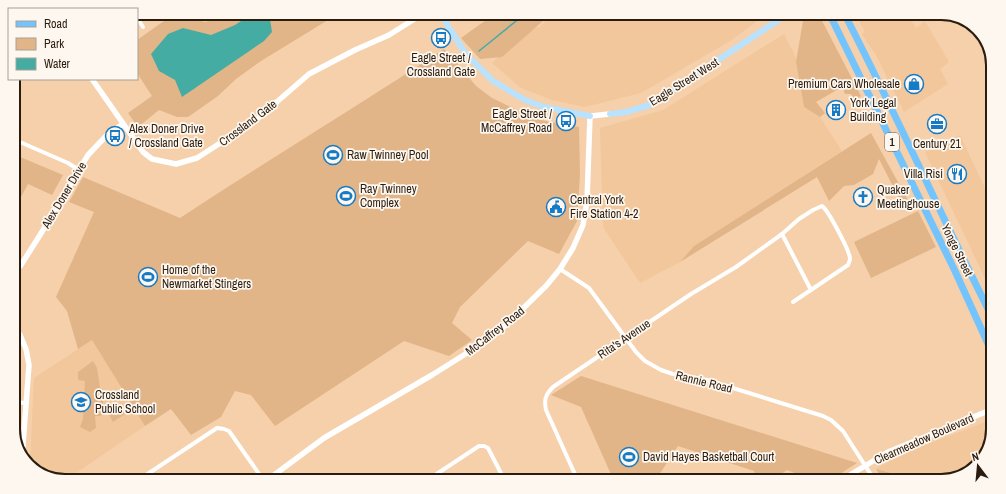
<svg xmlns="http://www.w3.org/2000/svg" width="1006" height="494" font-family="'Archivo Narrow',sans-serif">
<rect width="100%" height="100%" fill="#f5d0aa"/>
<!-- built -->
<g fill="#f2c79b">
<path d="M555 13H768L730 41 641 93 585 107 552 100 521 88 492 63 526 29 539 27Z"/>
<path d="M855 13H907L916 28 925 21 949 62 940 69 948 84 904 112 876 55 862 34 865 32Z"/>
<path d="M784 34 796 58V62L804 107 820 117 842 151 694 246 680 262 640 283 603 227 600 128 663 110Z"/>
<path d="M960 135 991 201 990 289 925 152Z"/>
<path d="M92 340 145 426 73 475 53 478 42 476 30 464 34 378Z"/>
<path d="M988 421V452L970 472 941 481H919L876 469 902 454Z"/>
</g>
<!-- green -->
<g fill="#e1b587">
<path d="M237 13H337L328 20 261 61 236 79 218 96 188 117H177L159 110 138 127 128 113 152 96 137 73V40L174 14 205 22Z"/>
<path d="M496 13H552L502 57 480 59 461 38Z"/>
<path d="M817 13H818L861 96 855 100 851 94H845L842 87 816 102 825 113 820 117 804 107 796 62 803 21Z"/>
<path d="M444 49 458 64 476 86 492 98 535 119 579 127 580 175 577 221 559 254 528 241 460 307 452 323 472 340 449 356 404 341 275 426 251 395 235 391 221 417 191 435 171 409 145 426 92 340 78 349 67 311 56 297 94 212 69 202 83 177 180 218C267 161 356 107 444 49Z"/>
<path d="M871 133 910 204 904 208 879 159 873 174 854 185 844 186 829 201 817 177 680 262 694 246Z"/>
<path d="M13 154 63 175 52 195 28 184 13 212Z"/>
<path d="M918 211 936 247 871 278 854 242Z"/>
<path d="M93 361 97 368 100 388 107 392 103 402 101 416H95L96 428 90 432 80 427 83 419 85 381 78 380V372Z"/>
<path d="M581 376 857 463 829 481H816L787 470 771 481H757L754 471 678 446 661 472 648 481H614L581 407 551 395Z"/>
<path d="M120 406 125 414 113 422 108 413Z"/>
<path d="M876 469 919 481H883Z"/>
</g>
<!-- water -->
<path fill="#45aca4" d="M253 13H269L272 32 264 41 182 97 175 80 159 71 151 54 168 34 183 28 211 35 235 25Z"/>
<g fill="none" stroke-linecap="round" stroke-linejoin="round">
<!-- stream -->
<path stroke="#45aca4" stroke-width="1.5" d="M479 51 526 13"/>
<!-- minor -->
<g stroke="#fff" stroke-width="4">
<path d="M137 18 143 27"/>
<path d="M13 99 16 107 13 118"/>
<path d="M13 139 68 163 79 170"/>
<path d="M782 234 811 290"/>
<path d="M560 269 589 288 636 352 645 361 661 370 673 374 707 380 823 416 831 420 843 431 875 481"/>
<path d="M13 402 26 403"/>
<path d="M137 481 217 428 224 429 229 431 264 481"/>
<path d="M426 481 479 446H484L488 448 505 481"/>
<path d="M578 481 546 410C544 400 545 395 553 387L691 294 736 267 782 234 799 219 813 210 822 206C828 210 850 251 850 259 850 260 848 265 848 265L793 302"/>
<path d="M707 481 710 477"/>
</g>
<!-- tertiary -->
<g stroke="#fff" stroke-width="5.5">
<path d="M92 79 143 152 152 159 176 164 197 158 256 120 309 74 355 50 389 35 424 13"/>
<path d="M13 273 21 265 40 235 88 155 108 134 123 124"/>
<path d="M13 325 20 335 26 349 29 365 22 458"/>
<path d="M266 481 324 438 432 375 483 343 506 325 546 286 560 269 573 248 583 225 587 201 590 116 610 114"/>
<path d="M840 481 888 452 988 411"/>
</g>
<!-- secondary -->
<g stroke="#b9e2fe" stroke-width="6">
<path d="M440 13 465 53 493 81 525 100 544 107 590 116"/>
<path d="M610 114 626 112 650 105 789 13"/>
</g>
<!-- primary -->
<g stroke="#73c4fd" stroke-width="7">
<path d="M829 13 955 271 989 346"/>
<path d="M844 13C895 112 940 213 990 313"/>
</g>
</g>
<!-- icons -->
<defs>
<symbol id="bus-ring" viewBox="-11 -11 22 22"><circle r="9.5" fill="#fef7ef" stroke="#157bc6" stroke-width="1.5"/><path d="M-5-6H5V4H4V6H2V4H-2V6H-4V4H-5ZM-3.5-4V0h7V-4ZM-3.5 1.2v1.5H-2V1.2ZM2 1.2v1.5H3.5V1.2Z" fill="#157bc6"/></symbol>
<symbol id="shop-ring" viewBox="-11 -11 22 22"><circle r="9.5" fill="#fef7ef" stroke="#157bc6" stroke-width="1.5"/><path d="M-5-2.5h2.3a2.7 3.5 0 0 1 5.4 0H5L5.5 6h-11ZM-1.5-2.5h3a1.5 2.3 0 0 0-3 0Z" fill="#157bc6"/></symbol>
<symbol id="building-ring" viewBox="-11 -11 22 22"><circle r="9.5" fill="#fef7ef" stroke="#157bc6" stroke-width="1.5"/><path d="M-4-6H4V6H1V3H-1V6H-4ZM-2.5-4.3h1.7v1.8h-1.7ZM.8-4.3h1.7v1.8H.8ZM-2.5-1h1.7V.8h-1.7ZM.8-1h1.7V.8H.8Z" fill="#157bc6"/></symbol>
<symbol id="office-ring" viewBox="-11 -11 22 22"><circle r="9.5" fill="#fef7ef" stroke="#157bc6" stroke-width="1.5"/><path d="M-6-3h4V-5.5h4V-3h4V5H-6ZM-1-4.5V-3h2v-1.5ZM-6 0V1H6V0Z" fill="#157bc6"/></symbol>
<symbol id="stadium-ring" viewBox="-11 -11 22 22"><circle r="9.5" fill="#fef7ef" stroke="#157bc6" stroke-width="1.5"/><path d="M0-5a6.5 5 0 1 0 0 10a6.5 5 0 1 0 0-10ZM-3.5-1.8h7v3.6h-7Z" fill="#157bc6"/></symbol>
<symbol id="restaurant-ring" viewBox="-11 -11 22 22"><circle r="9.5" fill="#fef7ef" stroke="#157bc6" stroke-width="1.5"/><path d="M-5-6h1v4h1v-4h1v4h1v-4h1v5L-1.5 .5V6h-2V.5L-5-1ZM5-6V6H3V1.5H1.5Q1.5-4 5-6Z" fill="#157bc6"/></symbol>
<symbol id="church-ring" viewBox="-11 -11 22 22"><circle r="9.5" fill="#fef7ef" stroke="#157bc6" stroke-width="1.5"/><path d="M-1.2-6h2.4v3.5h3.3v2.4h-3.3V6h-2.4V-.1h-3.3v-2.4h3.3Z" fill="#157bc6"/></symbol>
<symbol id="civic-ring" viewBox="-11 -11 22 22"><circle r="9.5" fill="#fef7ef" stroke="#157bc6" stroke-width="1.5"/><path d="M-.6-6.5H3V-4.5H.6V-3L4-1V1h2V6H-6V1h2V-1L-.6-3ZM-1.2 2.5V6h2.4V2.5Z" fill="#157bc6"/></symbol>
<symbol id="school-ring" viewBox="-11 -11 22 22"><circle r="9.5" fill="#fef7ef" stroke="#157bc6" stroke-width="1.5"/><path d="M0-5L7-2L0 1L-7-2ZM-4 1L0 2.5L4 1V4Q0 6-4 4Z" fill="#157bc6"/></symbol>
</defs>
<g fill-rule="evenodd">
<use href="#bus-ring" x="430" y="27" width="22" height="22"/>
<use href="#shop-ring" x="903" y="73" width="22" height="22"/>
<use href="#building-ring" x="825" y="99" width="22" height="22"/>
<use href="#bus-ring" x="555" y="110" width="22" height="22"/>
<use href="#office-ring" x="926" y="113" width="22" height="22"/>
<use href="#bus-ring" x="104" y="125" width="22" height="22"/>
<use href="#stadium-ring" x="322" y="144" width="22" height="22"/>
<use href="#restaurant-ring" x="946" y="163" width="22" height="22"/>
<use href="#stadium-ring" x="335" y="185" width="22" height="22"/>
<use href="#church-ring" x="852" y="186" width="22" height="22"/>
<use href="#civic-ring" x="545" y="196" width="22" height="22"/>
<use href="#stadium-ring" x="137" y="266" width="22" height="22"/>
<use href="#school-ring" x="70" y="391" width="22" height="22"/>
<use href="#stadium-ring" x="618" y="446" width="22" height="22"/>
</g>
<g text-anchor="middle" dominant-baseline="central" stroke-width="3.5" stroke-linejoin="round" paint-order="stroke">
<!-- shield labels -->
<rect fill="#fef7ef" stroke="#6a5e52" stroke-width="1" x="885" y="133" width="14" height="18" rx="3"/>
<g font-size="11" font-weight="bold" fill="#2a1c0e">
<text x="892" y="142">1</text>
</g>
<!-- poi labels -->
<g font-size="12" fill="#2a1c0e" stroke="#fef7ef" text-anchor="start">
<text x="441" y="58" text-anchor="middle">Eagle Street /<tspan x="441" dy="14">Crossland Gate</tspan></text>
<text x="900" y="84" text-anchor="end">Premium Cars Wholesale</text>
<text x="850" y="103">York Legal<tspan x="850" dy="14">Building</tspan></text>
<text x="552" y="114" text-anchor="end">Eagle Street /<tspan x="552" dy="14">McCaffrey Road</tspan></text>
<text x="129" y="129">Alex Doner Drive<tspan x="129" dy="14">/ Crossland Gate</tspan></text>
<text x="937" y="144" text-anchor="middle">Century 21</text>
<text x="347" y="155">Raw Twinney Pool</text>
<text x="943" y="174" text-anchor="end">Villa Risi</text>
<text x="360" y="189">Ray Twinney<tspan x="360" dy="14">Complex</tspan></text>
<text x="877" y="190">Quaker<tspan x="877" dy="14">Meetinghouse</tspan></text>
<text x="570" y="200">Central York<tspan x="570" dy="14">Fire Station 4-2</tspan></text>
<text x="162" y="270">Home of the<tspan x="162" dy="14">Newmarket Stingers</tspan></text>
<text x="95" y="395">Crossland<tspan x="95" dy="14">Public School</tspan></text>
<text x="643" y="457">David Hayes Basketball Court</text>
</g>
<!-- street labels -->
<g font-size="12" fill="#2a1c0e" stroke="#fef7ef">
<text transform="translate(684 82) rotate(-32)">Eagle Street West</text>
<text transform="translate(248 123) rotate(-37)">Crossland Gate</text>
<text transform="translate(64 195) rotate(-59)">Alex Doner Drive</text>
<text transform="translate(957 250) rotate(64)">Yonge Street</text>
<text transform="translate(495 331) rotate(-38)">McCaffrey Road</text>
<text transform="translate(624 339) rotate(-34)">Rita's Avenue</text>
<text transform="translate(704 382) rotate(14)">Rannie Road</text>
<text transform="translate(924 439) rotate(-24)">Clearmeadow Boulevard</text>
</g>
</g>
<!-- crop -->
<path d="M0 0H1006V494H0ZM65 20H941A45 45 0 0 1 986 65V429A45 45 0 0 1 941 474H65A45 45 0 0 1 20 429V65A45 45 0 0 1 65 20Z" fill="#fef7ef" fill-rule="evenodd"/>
<path fill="none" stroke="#2a1c0e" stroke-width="2" d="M65 20H941A45 45 0 0 1 986 65V429A45 45 0 0 1 941 474H65A45 45 0 0 1 20 429V65A45 45 0 0 1 65 20Z"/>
<!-- legend -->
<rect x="8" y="8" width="130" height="72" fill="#fef7ef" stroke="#a99f95"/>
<rect x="16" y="21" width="20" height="6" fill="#73c4fd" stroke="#a99f95"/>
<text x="44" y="28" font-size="12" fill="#2a1c0e">Road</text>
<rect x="16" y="38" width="20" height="12" fill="#e1b587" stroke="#a99f95"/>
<text x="44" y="48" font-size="12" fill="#2a1c0e">Park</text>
<rect x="16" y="58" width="20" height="12" fill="#45aca4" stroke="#a99f95"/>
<text x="44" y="68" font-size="12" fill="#2a1c0e">Water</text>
<!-- north arrow -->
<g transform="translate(978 466) rotate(344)" stroke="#fef7ef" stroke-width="3" paint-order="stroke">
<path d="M0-3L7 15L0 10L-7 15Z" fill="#2a1c0e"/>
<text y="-6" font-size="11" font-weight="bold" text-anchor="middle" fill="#2a1c0e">N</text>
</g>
</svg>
